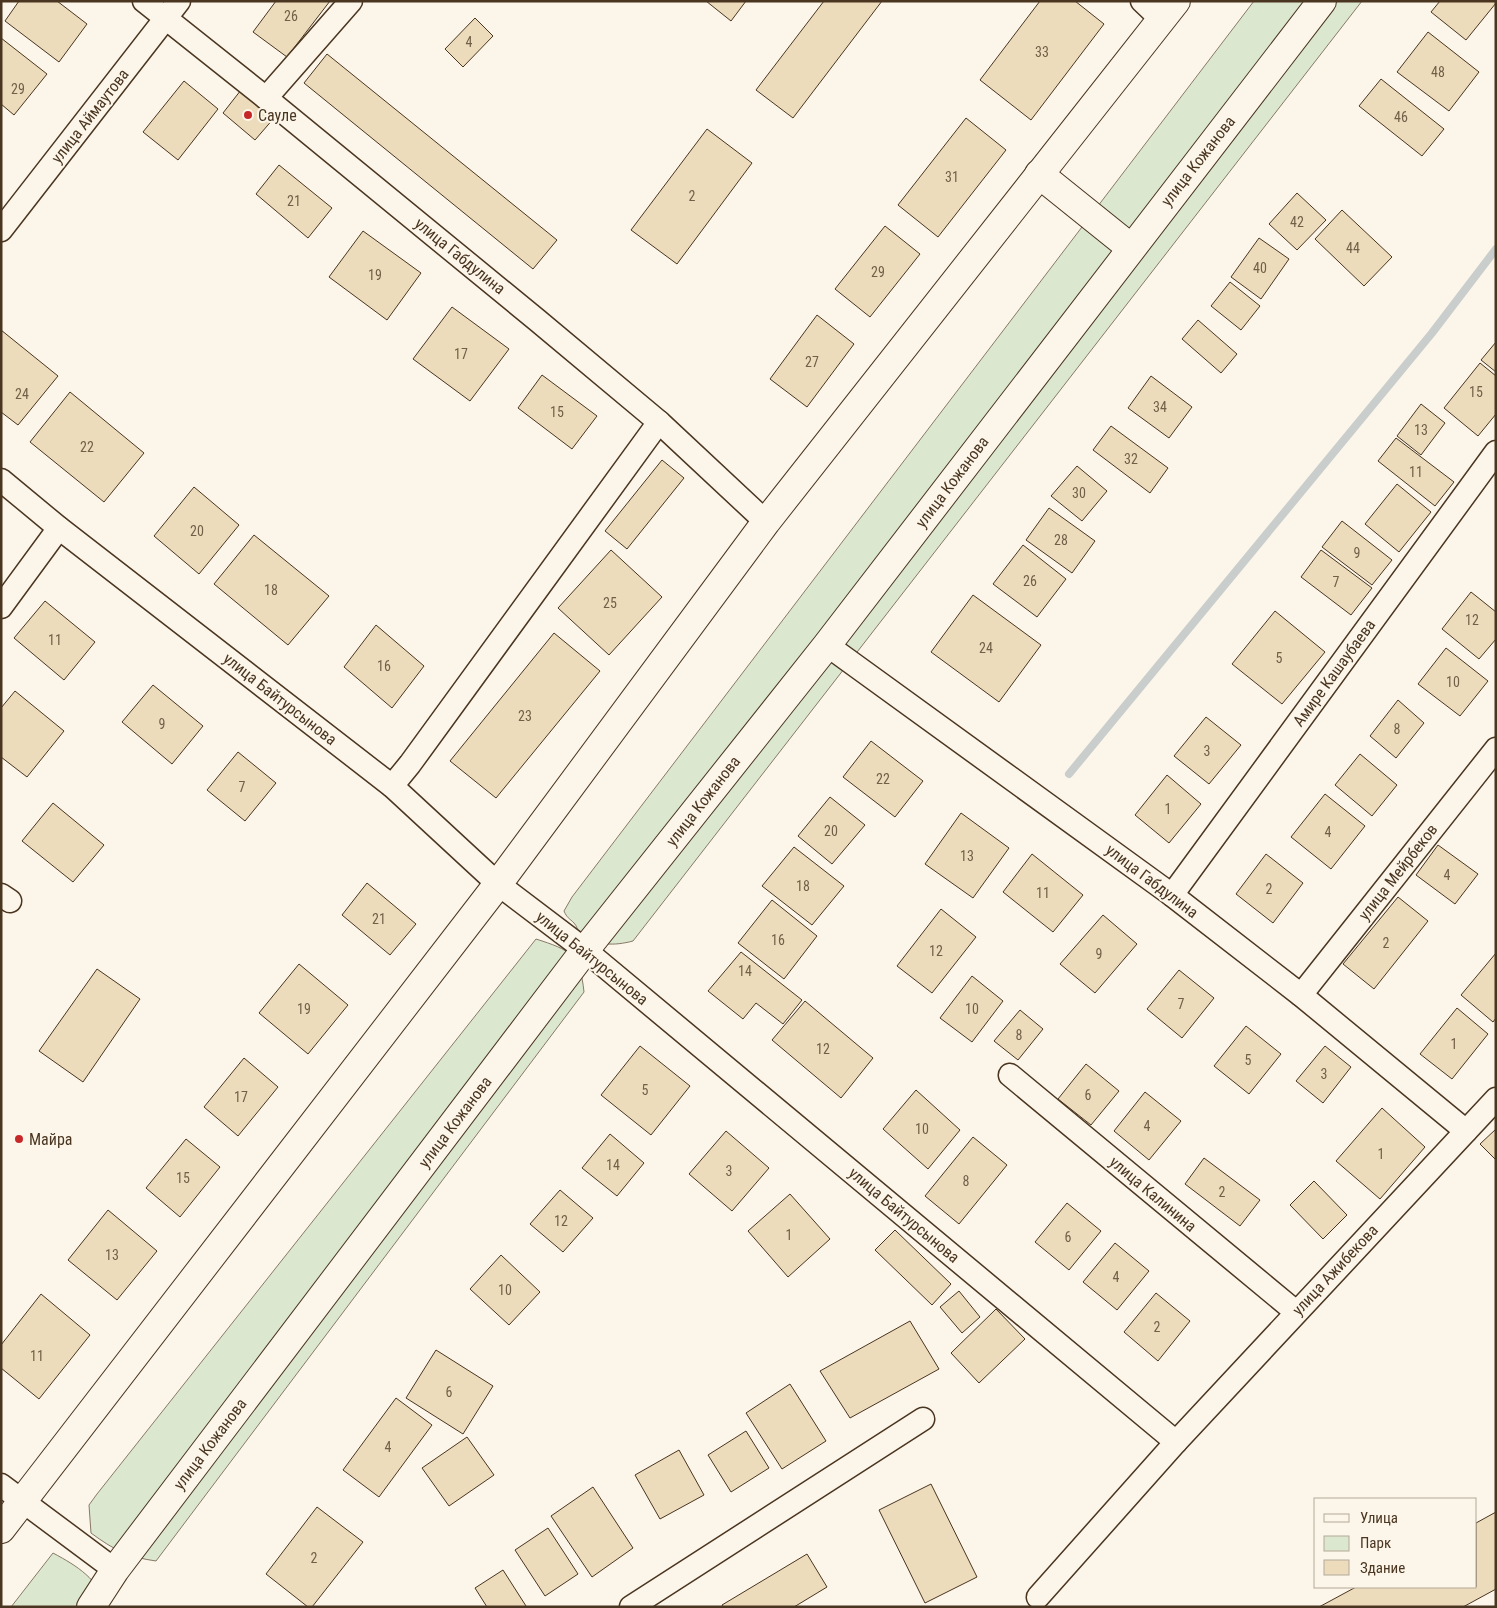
<svg xmlns="http://www.w3.org/2000/svg" width="1497" height="1608" font-family="'Roboto Condensed',sans-serif">
<rect width="100%" height="100%" fill="#fbf6e9"/>
<!-- green -->
<g fill="#dce7d0" stroke="#887966">
<path d="M1254 1H1362L633 941C614 946 597 946 580 933 577 930 577 926 574 923 569 918 567 918 564 911L572 897Z"/>
<path d="M536 939C570 950 580 954 584 992L156 1561C128 1557 114 1550 91 1533L89 1505 97 1494Z"/>
<path d="M53 1553C79 1567 96 1578 109 1607H11Z"/>
</g>
<g fill="none" stroke-linecap="round" stroke-linejoin="round">
<!-- stream -->
<path stroke="#c9cecd" stroke-width="8" d="M1069 774 1432 333 1496 249"/>
</g>
<!-- building -->
<g fill="#ecdcbc" stroke="#4a3520">
<path d="M19 1H57L87 24 59 62 5 21Z"/>
<path d="M276 1H330L287 57 253 32Z"/>
<path d="M706 1H746L731 21Z"/>
<path d="M824 1H882L793 118 756 90Z"/>
<path d="M1040 1H1075L1104 24 1031 120 980 80Z"/>
<path d="M1440 1H1496V3L1466 40 1431 12Z"/>
<path d="M475 18 493 36 463 67 445 49Z"/>
<path d="M1428 32 1479 72 1449 111 1397 72Z"/>
<path d="M1 38 47 74 14 115 1 104Z"/>
<path d="M327 54 557 240 533 269 304 83Z"/>
<path d="M1381 79 1444 129 1422 156 1359 106Z"/>
<path d="M184 81 218 109 178 160 143 132Z"/>
<path d="M241 90 274 118 255 140 223 113Z"/>
<path d="M966 118 1006 150 938 237 898 205Z"/>
<path d="M707 129 752 163 677 264 631 230Z"/>
<path d="M279 165 332 208 308 238 256 194Z"/>
<path d="M1297 193 1326 220 1297 250 1269 224Z"/>
<path d="M1342 210 1392 257 1364 286 1315 239Z"/>
<path d="M885 226 920 254 870 317 835 289Z"/>
<path d="M363 231 421 273 387 320 329 277Z"/>
<path d="M1259 238 1289 259 1261 299 1231 277Z"/>
<path d="M1230 282 1260 306 1241 330 1211 306Z"/>
<path d="M452 307 509 349 470 401 413 359Z"/>
<path d="M817 315 854 344 807 407 770 379Z"/>
<path d="M1198 320 1237 354 1221 373 1182 339Z"/>
<path d="M1 330 58 376 18 425 1 412Z"/>
<path d="M1496 342V372L1481 360Z"/>
<path d="M1480 363 1496 376V414L1478 436 1444 408Z"/>
<path d="M542 375 597 416 572 449 518 408Z"/>
<path d="M1151 376 1192 407 1169 438 1128 408Z"/>
<path d="M70 392 144 453 104 502 30 442Z"/>
<path d="M1421 404 1445 423 1421 455 1397 436Z"/>
<path d="M1111 426 1168 468 1150 493 1093 450Z"/>
<path d="M1396 438 1454 482 1435 506 1378 461Z"/>
<path d="M662 460 684 478 627 549 605 531Z"/>
<path d="M1077 466 1107 491 1082 521 1051 496Z"/>
<path d="M1397 484 1431 512 1399 552 1365 524Z"/>
<path d="M194 487 239 525 199 574 154 536Z"/>
<path d="M1049 508 1095 541 1072 573 1026 540Z"/>
<path d="M1342 521 1392 560 1372 585 1322 547Z"/>
<path d="M254 535 329 596 288 645 214 584Z"/>
<path d="M1023 545 1066 579 1037 617 993 584Z"/>
<path d="M611 550 662 597 609 655 558 608Z"/>
<path d="M1321 550 1372 588 1351 615 1301 577Z"/>
<path d="M1471 592 1496 612V639L1479 659 1442 629Z"/>
<path d="M973 595 1041 645 999 702 931 652Z"/>
<path d="M45 601 95 642 64 680 14 638Z"/>
<path d="M1275 611 1325 652 1282 704 1232 664Z"/>
<path d="M376 625 424 666 392 708 344 667Z"/>
<path d="M554 633 600 671 496 798 450 761Z"/>
<path d="M1446 648 1488 681 1460 716 1418 684Z"/>
<path d="M153 685 203 726 172 764 122 722Z"/>
<path d="M15 691 64 731 27 777 1 757V708Z"/>
<path d="M1398 700 1424 723 1396 758 1370 736Z"/>
<path d="M1206 717 1241 745 1209 784 1174 756Z"/>
<path d="M871 741 923 781 895 817 843 777Z"/>
<path d="M238 752 276 783 245 821 207 790Z"/>
<path d="M1360 754 1397 785 1372 816 1335 785Z"/>
<path d="M1167 775 1201 804 1169 843 1135 815Z"/>
<path d="M1325 794 1365 826 1331 869 1291 837Z"/>
<path d="M830 797 865 825 832 864 798 836Z"/>
<path d="M53 803 104 845 73 882 22 841Z"/>
<path d="M961 813 1009 848 973 898 925 864Z"/>
<path d="M1438 845 1478 874 1455 904 1416 875Z"/>
<path d="M794 847 844 886 812 925 762 886Z"/>
<path d="M1032 854 1083 895 1053 932 1003 892Z"/>
<path d="M1266 854 1303 883 1273 923 1236 894Z"/>
<path d="M367 883 416 924 390 955 342 915Z"/>
<path d="M1398 897 1428 921 1374 989 1343 964Z"/>
<path d="M772 900 817 936 784 979 738 943Z"/>
<path d="M941 909 976 937 932 993 897 966Z"/>
<path d="M1103 915 1137 944 1095 993 1060 964Z"/>
<path d="M741 952 802 1000 783 1024 756 1003 743 1019 708 991Z"/>
<path d="M1496 953V1018L1493 1022 1461 995Z"/>
<path d="M299 964 348 1005 308 1054 259 1013Z"/>
<path d="M97 969 140 999 83 1082 39 1051Z"/>
<path d="M1179 970 1214 998 1182 1038 1147 1009Z"/>
<path d="M972 976 1003 1001 972 1042 940 1018Z"/>
<path d="M805 1001 873 1058 841 1098 772 1040Z"/>
<path d="M1457 1008 1488 1034 1452 1079 1420 1054Z"/>
<path d="M1020 1010 1043 1029 1018 1060 994 1041Z"/>
<path d="M1246 1026 1281 1054 1249 1094 1214 1066Z"/>
<path d="M640 1046 690 1086 651 1135 601 1095Z"/>
<path d="M1325 1046 1351 1067 1323 1103 1296 1081Z"/>
<path d="M244 1058 278 1087 238 1136 204 1107Z"/>
<path d="M1086 1064 1119 1091 1091 1125 1058 1099Z"/>
<path d="M916 1090 960 1130 928 1169 883 1129Z"/>
<path d="M1145 1092 1181 1121 1149 1160 1114 1131Z"/>
<path d="M1382 1108 1425 1147 1380 1199 1336 1161Z"/>
<path d="M1496 1129V1160L1480 1144Z"/>
<path d="M726 1131 769 1168 732 1211 689 1174Z"/>
<path d="M610 1134 644 1163 617 1196 582 1168Z"/>
<path d="M973 1137 1007 1165 959 1224 925 1196Z"/>
<path d="M186 1139 220 1167 180 1217 146 1188Z"/>
<path d="M1204 1158 1260 1200 1240 1226 1185 1184Z"/>
<path d="M1314 1181 1347 1215 1323 1239 1290 1205Z"/>
<path d="M560 1190 593 1218 563 1252 530 1224Z"/>
<path d="M790 1194 830 1239 788 1277 748 1231Z"/>
<path d="M1067 1203 1101 1231 1069 1270 1035 1242Z"/>
<path d="M108 1210 157 1251 117 1300 68 1260Z"/>
<path d="M895 1230 951 1284 932 1305 875 1250Z"/>
<path d="M1115 1243 1149 1271 1117 1310 1083 1282Z"/>
<path d="M501 1255 540 1292 509 1325 470 1289Z"/>
<path d="M959 1291 980 1317 962 1333 940 1307Z"/>
<path d="M1156 1293 1190 1321 1158 1361 1124 1332Z"/>
<path d="M41 1294 90 1335 39 1399 1 1368V1345Z"/>
<path d="M996 1309 1025 1339 979 1383 951 1353Z"/>
<path d="M910 1321 939 1369 850 1418 820 1371Z"/>
<path d="M436 1350 493 1386 463 1434 406 1398Z"/>
<path d="M790 1384 826 1441 782 1469 746 1413Z"/>
<path d="M396 1398 432 1425 379 1497 343 1470Z"/>
<path d="M746 1431 769 1468 731 1492 708 1455Z"/>
<path d="M467 1437 494 1475 449 1506 422 1468Z"/>
<path d="M679 1450 704 1495 660 1519 635 1475Z"/>
<path d="M931 1484 977 1577 925 1603 879 1510Z"/>
<path d="M593 1487 633 1548 592 1577 551 1516Z"/>
<path d="M317 1507 363 1542 312 1607H308L266 1574Z"/>
<path d="M1496 1512V1589L1463 1607H1319L1356 1587H1476V1523Z"/>
<path d="M548 1528 578 1574 545 1596 515 1550Z"/>
<path d="M807 1554 827 1587 794 1607H723L722 1605Z"/>
<path d="M503 1570 526 1606 525 1607H487L475 1588Z"/>
</g>
<g fill="none" stroke-linecap="round" stroke-linejoin="round">
<defs>
<g id="minor">
<path d="M144 1 266 98 537 320 659 422 766 522"/>
<path d="M1142 1 1162 20"/>
<path d="M266 98 351 1"/>
<path d="M1 230 179 1"/>
<path d="M1 480 59 528 392 786 498 884 585 950 1176 1442"/>
<path d="M1 607 59 528"/>
<path d="M827 645 1172 895 1301 995 1466 1131"/>
<path d="M392 786 410 764 659 422"/>
<path d="M1 895 10 901"/>
<path d="M1172 895 1496 452"/>
<path d="M1301 995 1496 749"/>
<path d="M1010 1075 1296 1312"/>
<path d="M1 1485 115 1570"/>
<path d="M1038 1597 1176 1442 1496 1099"/>
<path d="M631 1607 923 1419"/>
</g>
<g id="tertiary">
<path d="M1039 174 1131 248"/>
<path d="M1 1529 498 884 766 522 1176 1"/>
<path d="M91 1607 115 1570 585 950 827 645 1322 1"/>
</g>
</defs>
<!-- minor casing -->
<use href="#minor" stroke="#4a3520" stroke-width="25"/>
<!-- tertiary casing -->
<use href="#tertiary" stroke="#4a3520" stroke-width="30"/>
<!-- minor -->
<use href="#minor" stroke="#fbf6e9" stroke-width="22"/>
<!-- tertiary -->
<use href="#tertiary" stroke="#fbf6e9" stroke-width="28"/>
</g>
<!-- markers -->
<g fill="#c62828" stroke="#fbf6e9" stroke-width="2">
<circle cx="248" cy="115" r="5"/>
<circle cx="19" cy="1139" r="5"/>
</g>
<g text-anchor="middle" dominant-baseline="central" stroke-width="4" stroke-linejoin="round" paint-order="stroke">
<!-- number labels -->
<g font-size="14" fill="#725f47">
<text x="291" y="16">26</text>
<text x="469" y="42">4</text>
<text x="1042" y="52">33</text>
<text x="1438" y="72">48</text>
<text x="18" y="89">29</text>
<text x="1401" y="117">46</text>
<text x="952" y="177">31</text>
<text x="692" y="196">2</text>
<text x="294" y="201">21</text>
<text x="1297" y="222">42</text>
<text x="1353" y="248">44</text>
<text x="1260" y="268">40</text>
<text x="878" y="272">29</text>
<text x="375" y="275">19</text>
<text x="461" y="354">17</text>
<text x="812" y="362">27</text>
<text x="1476" y="392">15</text>
<text x="22" y="394">24</text>
<text x="1160" y="407">34</text>
<text x="557" y="412">15</text>
<text x="1421" y="430">13</text>
<text x="87" y="447">22</text>
<text x="1131" y="459">32</text>
<text x="1416" y="472">11</text>
<text x="1079" y="493">30</text>
<text x="197" y="531">20</text>
<text x="1061" y="540">28</text>
<text x="1357" y="553">9</text>
<text x="1030" y="581">26</text>
<text x="1336" y="582">7</text>
<text x="271" y="590">18</text>
<text x="610" y="603">25</text>
<text x="1472" y="620">12</text>
<text x="55" y="640">11</text>
<text x="986" y="648">24</text>
<text x="1279" y="658">5</text>
<text x="384" y="666">16</text>
<text x="1453" y="682">10</text>
<text x="525" y="716">23</text>
<text x="162" y="724">9</text>
<text x="1397" y="729">8</text>
<text x="1207" y="751">3</text>
<text x="883" y="779">22</text>
<text x="242" y="787">7</text>
<text x="1168" y="809">1</text>
<text x="831" y="831">20</text>
<text x="1328" y="832">4</text>
<text x="967" y="856">13</text>
<text x="1447" y="875">4</text>
<text x="803" y="886">18</text>
<text x="1269" y="889">2</text>
<text x="1043" y="893">11</text>
<text x="379" y="919">21</text>
<text x="778" y="940">16</text>
<text x="1386" y="943">2</text>
<text x="936" y="951">12</text>
<text x="1099" y="954">9</text>
<text x="745" y="971">14</text>
<text x="1181" y="1004">7</text>
<text x="304" y="1009">19</text>
<text x="972" y="1009">10</text>
<text x="1019" y="1035">8</text>
<text x="1454" y="1044">1</text>
<text x="823" y="1049">12</text>
<text x="1248" y="1060">5</text>
<text x="1324" y="1074">3</text>
<text x="645" y="1090">5</text>
<text x="1088" y="1095">6</text>
<text x="241" y="1097">17</text>
<text x="1147" y="1126">4</text>
<text x="922" y="1129">10</text>
<text x="1381" y="1154">1</text>
<text x="613" y="1165">14</text>
<text x="729" y="1171">3</text>
<text x="183" y="1178">15</text>
<text x="966" y="1181">8</text>
<text x="1222" y="1192">2</text>
<text x="561" y="1221">12</text>
<text x="789" y="1235">1</text>
<text x="1068" y="1237">6</text>
<text x="112" y="1255">13</text>
<text x="1116" y="1277">4</text>
<text x="505" y="1290">10</text>
<text x="1157" y="1327">2</text>
<text x="37" y="1356">11</text>
<text x="449" y="1392">6</text>
<text x="388" y="1447">4</text>
<text x="314" y="1558">2</text>
</g>
<!-- poi labels -->
<g font-size="16" fill="#4a3520" stroke="#fbf6e9" text-anchor="start">
<text x="258" y="115">Сауле</text>
<text x="29" y="1139">Майра</text>
</g>
<!-- street labels -->
<g font-size="16" fill="#4a3520" stroke="#fbf6e9">
<text transform="translate(90 116) rotate(-52)">улица Аймаутова</text>
<text transform="translate(1198 161) rotate(-52)">улица Кожанова</text>
<text transform="translate(460 256) rotate(39)">улица Габдулина</text>
<text transform="translate(952 482) rotate(-53)">улица Кожанова</text>
<text transform="translate(1334 673) rotate(-54)">Амире Кашаубаева</text>
<text transform="translate(280 699) rotate(38)">улица Байтурсынова</text>
<text transform="translate(703 801) rotate(-52)">улица Кожанова</text>
<text transform="translate(1398 872) rotate(-52)">улица Мейрбеков</text>
<text transform="translate(1152 881) rotate(37)">улица Габдулина</text>
<text transform="translate(592 958) rotate(39)">улица Байтурсынова</text>
<text transform="translate(455 1122) rotate(-53)">улица Кожанова</text>
<text transform="translate(1153 1194) rotate(40)">улица Калинина</text>
<text transform="translate(904 1215) rotate(40)">улица Байтурсынова</text>
<text transform="translate(1335 1270) rotate(-47)">улица Ажибекова</text>
<text transform="translate(210 1444) rotate(-53)">улица Кожанова</text>
</g>
</g>
<!-- border -->
<rect width="1497" height="1608" fill="none" stroke="#4a3520" stroke-width="5"/>
<!-- legend -->
<rect x="1314" y="1498" width="162" height="90" fill="#fbf6e9" stroke="#b4a999"/>
<rect x="1324" y="1514" width="25" height="8" fill="#fbf6e9" stroke="#b4a999"/>
<text x="1360" y="1523" font-size="15" fill="#4a3520">Улица</text>
<rect x="1324" y="1536" width="25" height="15" fill="#dce7d0" stroke="#b4a999"/>
<text x="1360" y="1548" font-size="15" fill="#4a3520">Парк</text>
<rect x="1324" y="1560" width="25" height="15" fill="#ecdcbc" stroke="#b4a999"/>
<text x="1360" y="1573" font-size="15" fill="#4a3520">Здание</text>
</svg>
